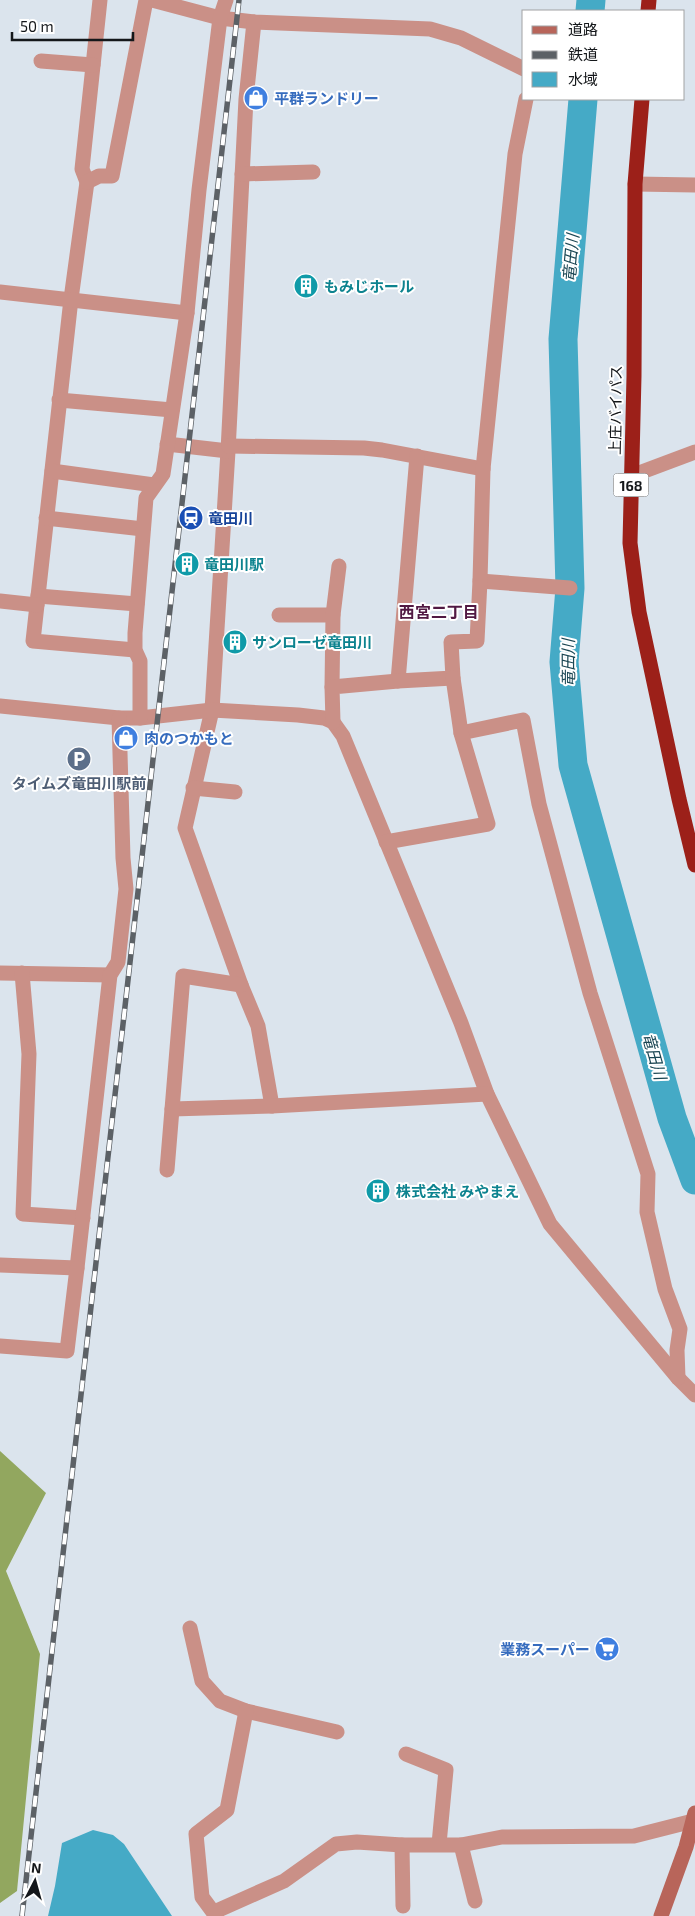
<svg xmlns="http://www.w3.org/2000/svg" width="695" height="1916" font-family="'Exo 2','Noto Sans JP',sans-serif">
<rect width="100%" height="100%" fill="#dbe4ed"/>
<!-- forest -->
<path fill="#92a75f" d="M0 1451 46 1493 6 1571 40 1654 17 1891 0 1903Z"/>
<!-- water -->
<path fill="#45aac6" d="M93 1830 113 1835 124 1844 172 1916H48L55 1886 62 1843Z"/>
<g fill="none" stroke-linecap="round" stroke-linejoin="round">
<!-- river -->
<g stroke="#45aac6" stroke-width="29">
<path d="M590 11 591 0"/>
<path d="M583 99 563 339 570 588 564 662 573 765 672 1118 695 1180"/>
</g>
<!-- street -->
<g stroke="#ca9087" stroke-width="15">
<path d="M100 0 82 169 87 182 71 299 33 641 135 650"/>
<path d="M152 0 220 18 254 22 430 29 461 38 524 69"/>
<path d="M254 22 246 99 228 451 212 710 185 828 241 985 258 1026 272 1106"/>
<path d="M41 61 93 65"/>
<path d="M242 174 313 172"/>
<path d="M87 182 99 176H112L146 0"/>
<path d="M635 184 695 185"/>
<path d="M0 292 187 313"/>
<path d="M59 400 172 410"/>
<path d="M167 444 228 451"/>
<path d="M229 446 364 448 382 450 483 469"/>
<path d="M52 471 154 485"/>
<path d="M631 476 695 452"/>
<path d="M46 518 143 529"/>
<path d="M480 581 570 588"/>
<path d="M38 596 137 604"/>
<path d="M0 601 37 605"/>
<path d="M279 615H333"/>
<path d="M398 681 417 456"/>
<path d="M332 687 333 615 339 566"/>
<path d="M0 706 119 718H140L212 710 298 715 324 718 333 722 343 736 461 1023 487 1094 550 1224 678 1378 695 1395"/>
<path d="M140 718V661L135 650V633L146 498 163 474 187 313 199 190 220 18 226 0"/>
<path d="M333 722 332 687 398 681 453 678 451 642 477 641 480 581 483 469 515 154 526 99"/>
<path d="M461 733 523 720 539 804 590 993 648 1174 647 1212 665 1289 680 1329 677 1350 678 1378"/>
<path d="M193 788 235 792"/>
<path d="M386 842 488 824 461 733 453 678"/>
<path d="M0 973 110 975"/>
<path d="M22 973 29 1054 23 1214 83 1218"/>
<path d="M172 1109 272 1106 487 1094"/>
<path d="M167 1170 183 976 241 985"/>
<path d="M0 1265 77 1268 110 975 118 962 126 889 123 858 119 718"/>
<path d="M0 1346 67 1351 77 1268"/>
<path d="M190 1628 202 1681 220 1701 246 1711 337 1732"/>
<path d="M406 1754 446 1770 439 1844"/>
<path d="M402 1845 403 1906"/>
<path d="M461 1845 475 1901"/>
<path d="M214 1912 284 1881 336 1844 357 1842 402 1845H461L502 1837 634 1836 693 1821"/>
<path d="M216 1916 202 1897 196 1834 227 1810 246 1711"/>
</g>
<!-- secondary -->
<path stroke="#b8655a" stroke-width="15" d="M661 1916 686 1847 695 1813"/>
<!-- highway -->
<g stroke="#9c2019" stroke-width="15">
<path d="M648 11 649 0"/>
<path d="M642 99 635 184 634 376 630 543 639 612 679 799 695 865"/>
</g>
<defs>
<path id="rail" d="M22 1916 239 0"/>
</defs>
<!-- rail casing -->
<use href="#rail" stroke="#5c6166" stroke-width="5.5"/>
<!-- rail -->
<use href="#rail" stroke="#fff" stroke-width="4" stroke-dasharray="11" stroke-linecap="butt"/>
</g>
<!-- icons -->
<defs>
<symbol id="shop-disc" viewBox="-11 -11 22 22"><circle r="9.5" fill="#3f7fe0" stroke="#fff"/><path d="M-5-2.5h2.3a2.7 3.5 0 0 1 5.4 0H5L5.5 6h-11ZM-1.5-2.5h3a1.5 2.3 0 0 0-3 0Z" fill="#fff"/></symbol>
<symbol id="building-disc" viewBox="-11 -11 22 22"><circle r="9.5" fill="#0f9aa8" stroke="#fff"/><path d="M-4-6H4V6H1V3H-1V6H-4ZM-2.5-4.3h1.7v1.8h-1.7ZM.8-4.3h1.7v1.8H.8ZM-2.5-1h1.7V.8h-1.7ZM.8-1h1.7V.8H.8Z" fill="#fff"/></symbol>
<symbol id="station-disc" viewBox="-11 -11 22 22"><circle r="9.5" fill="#1a4fb4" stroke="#fff"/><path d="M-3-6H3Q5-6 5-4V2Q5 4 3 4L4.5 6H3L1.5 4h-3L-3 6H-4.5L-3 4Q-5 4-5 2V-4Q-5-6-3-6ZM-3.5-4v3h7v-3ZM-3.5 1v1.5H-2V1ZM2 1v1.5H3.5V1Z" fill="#fff"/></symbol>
<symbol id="parking-disc" viewBox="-11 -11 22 22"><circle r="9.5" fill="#5c6f8a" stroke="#fff"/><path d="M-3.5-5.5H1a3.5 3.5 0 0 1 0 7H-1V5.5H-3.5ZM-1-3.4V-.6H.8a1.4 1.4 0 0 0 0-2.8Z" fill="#fff"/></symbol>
<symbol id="supermarket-disc" viewBox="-11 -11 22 22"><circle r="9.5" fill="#3f7fe0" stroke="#fff"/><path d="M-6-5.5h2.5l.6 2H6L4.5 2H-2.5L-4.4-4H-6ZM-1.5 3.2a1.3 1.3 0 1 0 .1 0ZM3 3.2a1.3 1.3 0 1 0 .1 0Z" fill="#fff"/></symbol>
</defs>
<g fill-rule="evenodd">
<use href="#shop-disc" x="242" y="84" width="28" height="28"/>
<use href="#building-disc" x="292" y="272" width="28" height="28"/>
<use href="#station-disc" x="177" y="504" width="28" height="28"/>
<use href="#building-disc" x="173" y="550" width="28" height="28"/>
<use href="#building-disc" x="221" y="628" width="28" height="28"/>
<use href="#shop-disc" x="112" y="724" width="28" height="28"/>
<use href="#parking-disc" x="65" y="745" width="28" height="28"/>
<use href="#building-disc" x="364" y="1177" width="28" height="28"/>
<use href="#supermarket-disc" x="593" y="1635" width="28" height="28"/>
</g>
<g text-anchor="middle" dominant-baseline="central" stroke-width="4" stroke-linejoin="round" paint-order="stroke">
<!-- shield labels -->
<rect fill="#fff" stroke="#5a5d5f" stroke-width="1" x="613.5" y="473.5" width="35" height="23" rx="4"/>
<g font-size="14" font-weight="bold" fill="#14171a">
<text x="631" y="485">168</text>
</g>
<!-- shop labels -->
<g font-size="15" font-weight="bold" fill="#366cbe" stroke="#fff" text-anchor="start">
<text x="274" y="98">平群ランドリー</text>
<text x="144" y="738">肉のつかもと</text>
<text x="590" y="1649" text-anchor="end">業務スーパー</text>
</g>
<!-- culture labels -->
<g font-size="15" font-weight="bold" fill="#0d838f" stroke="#fff" text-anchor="start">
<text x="324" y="286">もみじホール</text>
<text x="204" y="564">竜田川駅</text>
<text x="252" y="642">サンローゼ竜田川</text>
<text x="396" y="1191">株式会社 みやまえ</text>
</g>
<!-- street labels -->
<g font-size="15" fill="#14171a" stroke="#fff">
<text transform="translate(615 410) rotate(-89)">上庄バイパス</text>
</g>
<!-- transit labels -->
<g font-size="15" font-weight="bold" fill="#164399" stroke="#fff" text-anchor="start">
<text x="208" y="518">竜田川</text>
</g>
<!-- service labels -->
<g font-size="15" font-weight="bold" fill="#4e5e75" stroke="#fff">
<text x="79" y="783">タイムズ竜田川駅前</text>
</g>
<!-- water labels -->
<g font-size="16" font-style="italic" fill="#1a4653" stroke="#fff">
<text transform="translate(570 258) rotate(-85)">竜田川</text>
<text transform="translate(567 663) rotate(-90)">竜田川</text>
<text transform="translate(655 1056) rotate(74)">竜田川</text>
</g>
<!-- neighbourhood labels -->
<g font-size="16" font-weight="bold" fill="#511943" stroke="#fff">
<text x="439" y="611">西宮二丁目</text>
</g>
</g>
<!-- legend -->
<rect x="522" y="10" width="162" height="90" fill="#ffffff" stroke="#a1a2a3"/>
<rect x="532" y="26" width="25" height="8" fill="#b8655a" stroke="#a1a2a3"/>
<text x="568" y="35" font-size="15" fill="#14171a">道路</text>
<rect x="532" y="51" width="25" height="8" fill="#5c6166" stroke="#a1a2a3"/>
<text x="568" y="60" font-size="15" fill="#14171a">鉄道</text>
<rect x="532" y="72" width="25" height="15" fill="#45aac6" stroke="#a1a2a3"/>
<text x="568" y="85" font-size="15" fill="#14171a">水域</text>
<!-- north arrow -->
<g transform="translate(35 1881) rotate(6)" stroke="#ffffff" stroke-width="4" paint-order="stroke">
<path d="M0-4L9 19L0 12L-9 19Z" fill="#14171a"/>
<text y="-8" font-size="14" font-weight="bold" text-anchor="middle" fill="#14171a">N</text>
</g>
<!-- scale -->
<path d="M12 32v8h121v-8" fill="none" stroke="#14171a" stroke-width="2.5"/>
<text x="20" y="32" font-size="15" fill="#14171a" stroke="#ffffff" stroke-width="4" paint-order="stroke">50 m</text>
</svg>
